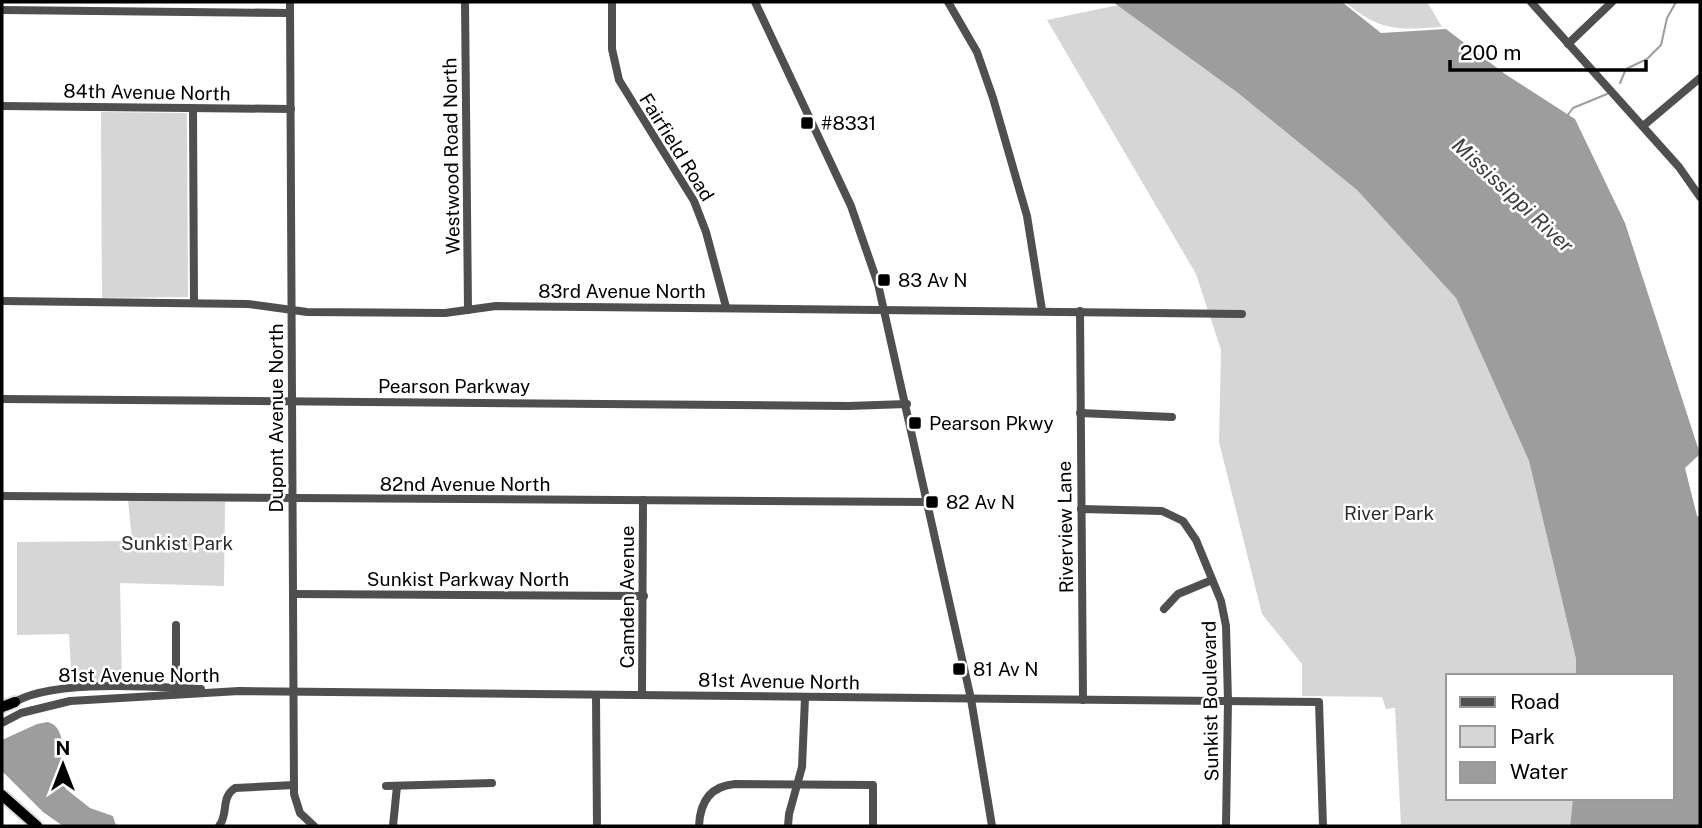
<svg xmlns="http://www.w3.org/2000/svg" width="1702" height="828" font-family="'Public Sans',sans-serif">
<rect width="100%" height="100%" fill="#fff"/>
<!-- green -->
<g fill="#d6d6d6">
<path d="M1345 2H1427L1442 27C1398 30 1381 32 1345 2Z"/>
<path d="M1118 5 1238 93 1357 190 1456 298 1529 461 1576 659V676H1448V798H1573L1570 826H1401L1395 708 1386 709 1382 697 1302 696V664L1262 614 1219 442 1221 350 1196 274 1047 20Z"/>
<path d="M101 112 187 113 188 297 102 298Z"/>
<path d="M128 500 225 502 224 586 120 583 122 686H72L69 634 17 635V542L132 541Z"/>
</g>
<!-- water -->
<g fill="#9d9d9d">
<path d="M1113 2H1342L1381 33 1446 29 1505 74 1575 119 1625 223 1700 454 1685 468 1697 516 1700 517V826H1570L1573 798H1672V676H1576V659L1529 461 1456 298 1357 190 1238 93Z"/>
<path d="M48 722C71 728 59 771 66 789L90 808 113 816 116 826H63L43 812 2 771V740L37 724Z"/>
</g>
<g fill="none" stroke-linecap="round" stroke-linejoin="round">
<!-- stream -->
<g stroke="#9d9d9d" stroke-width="2">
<path d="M1620 83 1626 69 1647 59 1661 45 1667 18 1676 2"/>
<path d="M1567 116 1573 108 1607 94"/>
</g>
<defs>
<g id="highway">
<path d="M2 707 15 702"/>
<path d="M2 795 37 826"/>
</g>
</defs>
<!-- highway casing -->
<use href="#highway" stroke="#dbdbdb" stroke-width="14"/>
<!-- minor -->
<g stroke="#4f4f4f" stroke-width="8">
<path d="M290 2 294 794 300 813 314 826"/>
<path d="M465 2 468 310"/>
<path d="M612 2V49L619 80 694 201 706 232 726 307"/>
<path d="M755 2 851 206 878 284 971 699 992 826"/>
<path d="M948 2 977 52 993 98 1027 216 1042 310"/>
<path d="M1531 2 1679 167 1700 197"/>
<path d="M2 10 290 13"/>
<path d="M1568 44 1612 2"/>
<path d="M2 106 291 109"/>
<path d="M193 109 194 303"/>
<path d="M1643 126 1700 78"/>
<path d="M2 301 248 304 307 312 445 313 496 306 1242 314"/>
<path d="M1080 311 1083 700"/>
<path d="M2 399 848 406 907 404"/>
<path d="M1080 413 1172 417"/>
<path d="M2 496 928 502"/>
<path d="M1081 509 1162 511 1183 521 1196 540 1221 601 1226 626 1228 701 1226 826"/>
<path d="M293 594 644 596"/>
<path d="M1164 609 1178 594 1212 580"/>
<path d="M176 625V693"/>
<path d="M596 695 597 826"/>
<path d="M642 695 643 500"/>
<path d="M10 705C47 678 155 687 201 689"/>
<path d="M2 723 21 713 70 701 239 691 1319 702 1323 826"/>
<path d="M386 786 492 783"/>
<path d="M219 826C229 814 220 798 235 788L294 785"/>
<path d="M393 826 397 786"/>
<path d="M699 826C700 802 710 786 735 784L873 785V826"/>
<path d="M788 826 789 814 802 767 805 698"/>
</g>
<!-- highway -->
<use href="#highway" stroke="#000" stroke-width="10"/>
</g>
<!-- markers -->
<g fill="#000" stroke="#fff" stroke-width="2.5">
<rect x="800" y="116" width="14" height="14" rx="3.5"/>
<rect x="877" y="273" width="14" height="14" rx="3.5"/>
<rect x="908" y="416" width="14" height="14" rx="3.5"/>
<rect x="925" y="495" width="14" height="14" rx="3.5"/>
<rect x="952" y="662" width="14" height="14" rx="3.5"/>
</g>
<g text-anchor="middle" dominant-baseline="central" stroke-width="5" stroke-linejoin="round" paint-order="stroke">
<!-- street labels -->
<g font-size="19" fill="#000" stroke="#fff">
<text transform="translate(147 92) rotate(1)">84th Avenue North</text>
<text transform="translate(677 147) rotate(58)">Fairfield Road</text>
<text transform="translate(451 156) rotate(-91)">Westwood Road North</text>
<text x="622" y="291">83rd Avenue North</text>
<text x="454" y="386">Pearson Parkway</text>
<text transform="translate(276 418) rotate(-90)">Dupont Avenue North</text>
<text x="465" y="484">82nd Avenue North</text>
<text transform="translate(1065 527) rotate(-91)">Riverview Lane</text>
<text x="468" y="579">Sunkist Parkway North</text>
<text transform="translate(627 597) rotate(-90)">Camden Avenue</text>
<text x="139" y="675">81st Avenue North</text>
<text transform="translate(779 681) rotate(1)">81st Avenue North</text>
<text transform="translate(1210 701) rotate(-91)">Sunkist Boulevard</text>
</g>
<!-- poi labels -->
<g font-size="19" fill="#000" stroke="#fff" text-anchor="start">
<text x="821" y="123">#8331</text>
<text x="898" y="280">83 Av N</text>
<text x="929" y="423">Pearson Pkwy</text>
<text x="946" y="502">82 Av N</text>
<text x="973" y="669">81 Av N</text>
</g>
<!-- park labels -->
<g font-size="19" fill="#2d2d2d" stroke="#fff">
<text x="1389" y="513">River Park</text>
<text x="177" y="543">Sunkist Park</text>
</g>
<!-- water labels -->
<g font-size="21" font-style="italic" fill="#3e3e3e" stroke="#fff">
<text transform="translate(1513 195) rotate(43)">Mississippi River</text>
</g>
</g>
<!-- border -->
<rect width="1702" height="828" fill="none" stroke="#000000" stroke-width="7"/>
<!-- legend -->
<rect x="1446" y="674" width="228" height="126" fill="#ffffff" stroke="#999999" stroke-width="2"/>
<rect x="1460" y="697" width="35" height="10" fill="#4f4f4f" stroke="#999999" stroke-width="2"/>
<text x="1510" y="709" font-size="21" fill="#000000">Road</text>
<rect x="1460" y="726" width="35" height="21" fill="#d6d6d6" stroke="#999999" stroke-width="2"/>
<text x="1510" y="744" font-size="21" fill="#000000">Park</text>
<rect x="1460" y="762" width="35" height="21" fill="#9d9d9d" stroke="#999999" stroke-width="2"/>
<text x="1510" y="779" font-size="21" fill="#000000">Water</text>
<!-- north arrow -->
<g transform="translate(63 765)" stroke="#ffffff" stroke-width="5" paint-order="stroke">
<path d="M0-5L12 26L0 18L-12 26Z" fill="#000000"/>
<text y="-10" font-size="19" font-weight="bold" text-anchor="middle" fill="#000000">N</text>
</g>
<!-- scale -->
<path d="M1450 60v10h196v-10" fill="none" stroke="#000000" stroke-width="3.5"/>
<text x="1460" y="60" font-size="21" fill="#000000" stroke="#ffffff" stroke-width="5" paint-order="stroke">200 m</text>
</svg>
